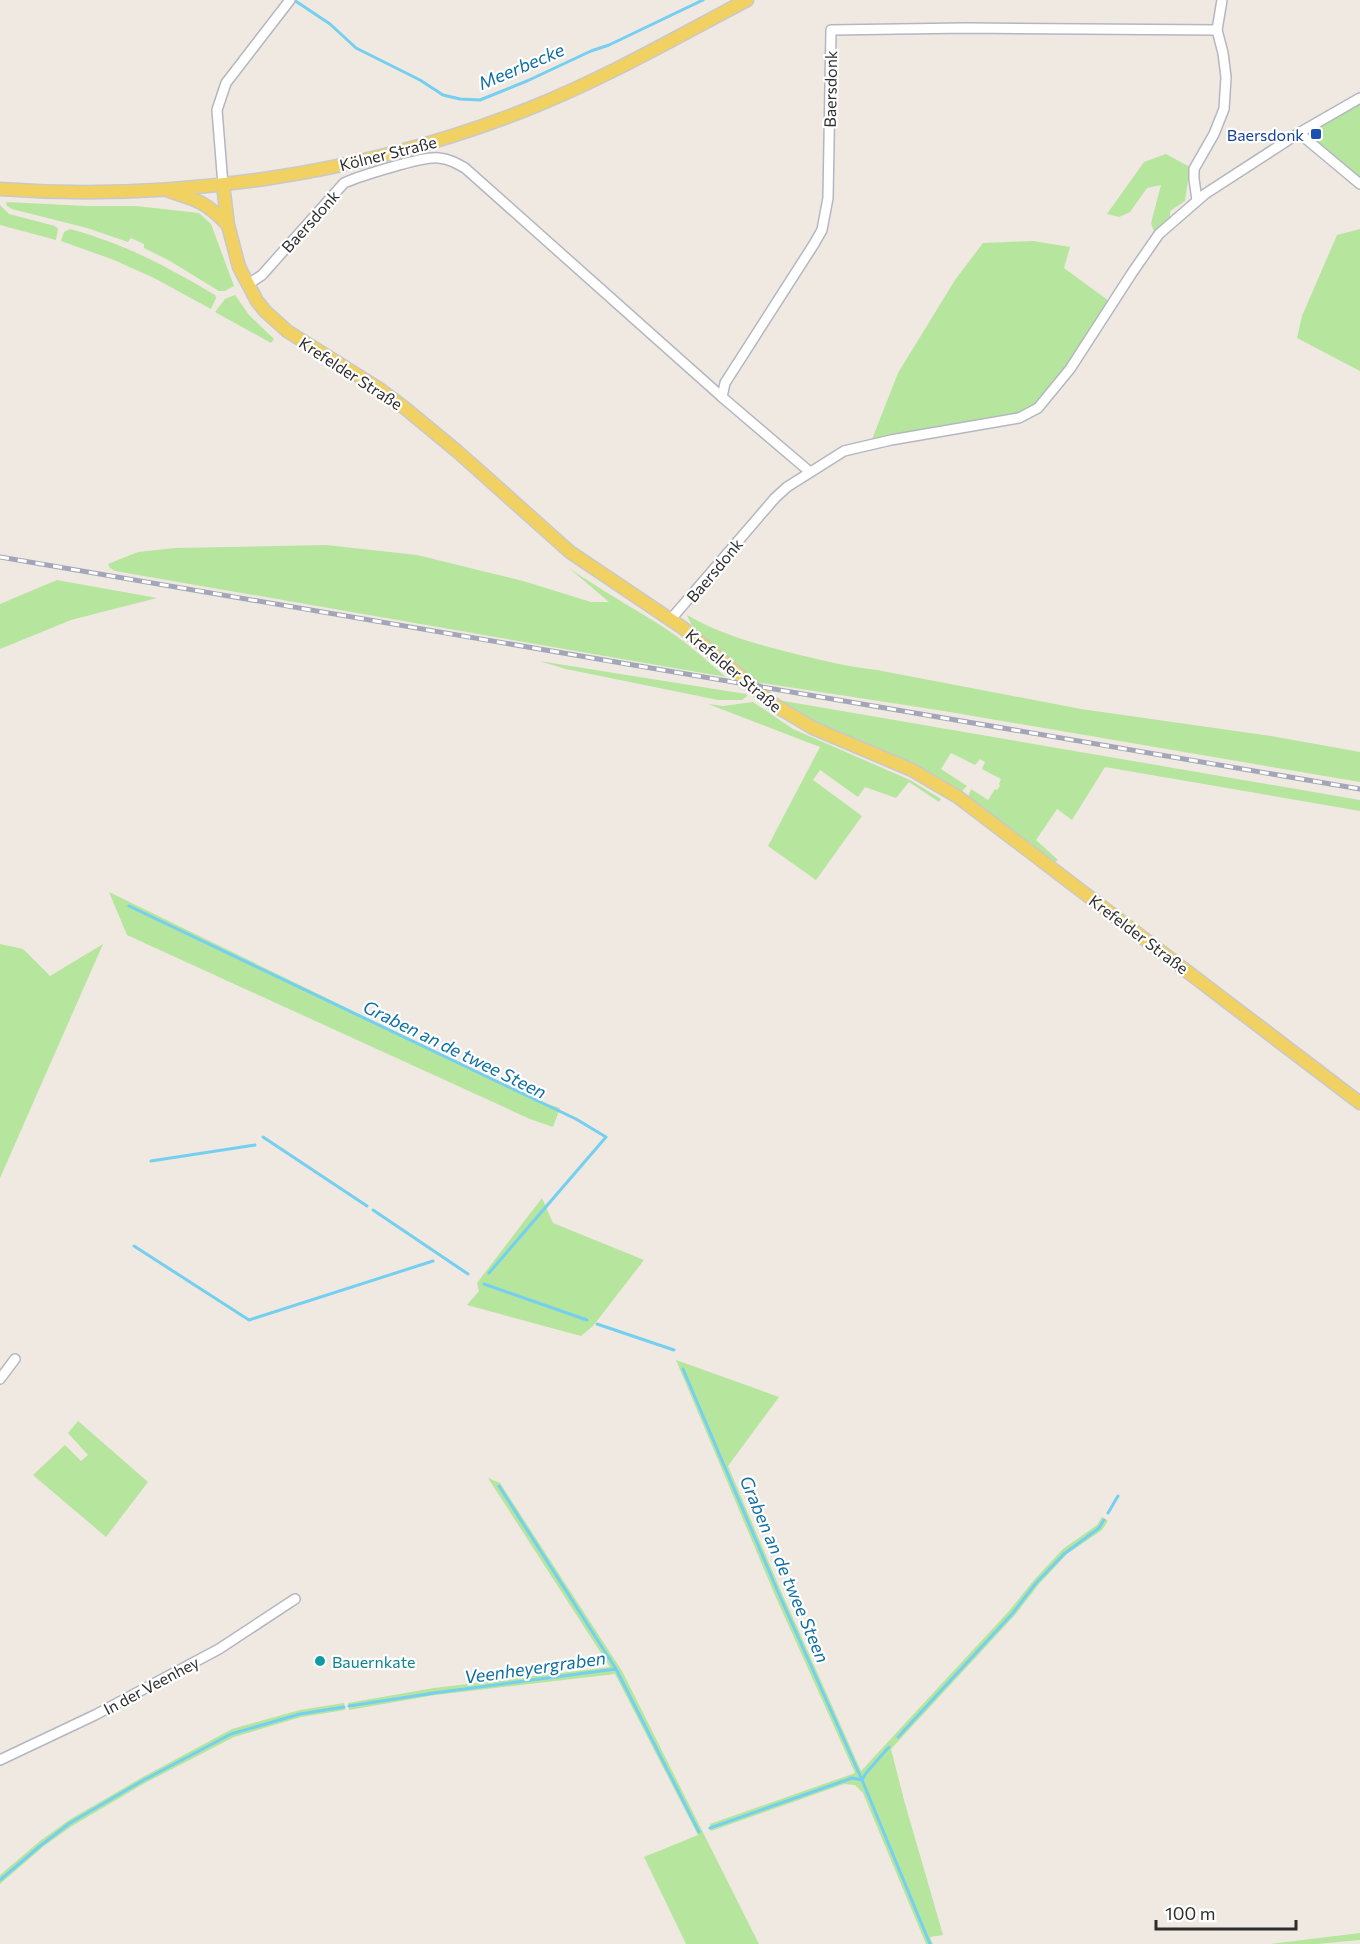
<svg xmlns="http://www.w3.org/2000/svg" width="1360" height="1944" font-family="Commissioner,sans-serif">
<rect width="100%" height="100%" fill="#efe9e1"/>
<!-- green -->
<g fill="#b6e59e">
<path d="M1360 103V181L1302 135Z"/>
<path d="M1166 154 1190 167 1185 201 1170 211V221L1155 234 1151 223 1161 185 1147 188 1130 212 1119 217 1107 214 1144 162Z"/>
<path d="M6 202 87 206H136L199 213 211 224 234 286 225 291H219L170 261 144 248V244L131 238 128 242 87 228 12 209 7 206Z"/>
<path d="M0 205 9 214 55 226 58 229 56 240 0 225Z"/>
<path d="M70 229C125 244 166 266 215 295L216 298 211 309 154 278 114 260 61 241 64 232Z"/>
<path d="M1360 229V371L1297 338 1302 316 1337 235Z"/>
<path d="M1033 241 1070 247 1064 268 1113 304 1036 407 1019 417 871 442 898 373 955 280 983 243Z"/>
<path d="M235 295 249 315 274 339 271 343 215 312 225 299Z"/>
<path d="M326 545 417 555 523 581 591 602H609L569 568C599 589 630 606 660 625 684 640 705 659 726 677L115 571 110 568 108 564 138 552 175 548Z"/>
<path d="M57 580 157 598 71 620 0 649V604Z"/>
<path d="M687 615C723 636 763 646 804 656 828 662 852 667 877 670L1081 709 1271 736 1360 752V782L944 711 755 682 692 626Z"/>
<path d="M539 661 746 694 747 696 742 700H718L566 669Z"/>
<path d="M778 700 1360 800V811L1105 767 1072 820 1057 809 1036 840 1058 860 1055 862 968 797 971 789 988 800 995 789 997 790 1000 786 999 784 1001 779 982 769 985 762 980 759 975 765 951 753 941 769 967 786 961 792 928 771 811 720Z"/>
<path d="M753 702 793 729 910 780 941 799 939 802 909 782 896 798 865 787 858 797 820 770 813 780 862 816 816 880 768 846 820 747 708 704 723 706Z"/>
<path d="M109 892 538 1101 560 1108 553 1127 530 1119 127 935Z"/>
<path d="M0 944 23 949 50 976 103 944 0 1178Z"/>
<path d="M542 1198 553 1223 644 1260 593 1326 581 1336 467 1305 479 1291 477 1283Z"/>
<path d="M676 1360 779 1397 728 1466 781 1591 861 1771 1009 1611 1034 1580 1063 1549 1097 1525 1102 1517 1108 1521 1102 1530 1067 1554 1039 1584 1015 1615 891 1749 904 1800 943 1935 930 1937 933 1944H926L863 1793 855 1785 844 1784 711 1831 710 1824 855 1773 774 1593Z"/>
<path d="M78 1421 148 1482 106 1537 33 1475 65 1445 81 1461 88 1455 68 1433Z"/>
<path d="M488 1478 500 1483 622 1671 759 1944H686L644 1857 698 1835 615 1674 435 1695 349 1710 348 1703 434 1688 610 1667Z"/>
<path d="M344 1703 345 1710 301 1717 234 1737 145 1783 72 1826 44 1846 0 1884V1875L40 1841 69 1820 141 1778 232 1729 300 1710Z"/>
<path d="M1360 1933V1940L1317 1944H1269Z"/>
</g>
<g fill="none" stroke-linecap="round" stroke-linejoin="round">
<!-- stream -->
<g stroke="#75cff0" stroke-width="3">
<path d="M294 0 330 24 356 48 420 80 443 95 460 99 480 100 527 81 591 51 609 45 703 0"/>
<path d="M129 906 576 1119 606 1137 489 1273"/>
<path d="M263 1137 367 1206"/>
<path d="M151 1161 255 1145"/>
<path d="M373 1210 468 1274"/>
<path d="M134 1246 249 1320 433 1261"/>
<path d="M484 1284 587 1320"/>
<path d="M597 1324 674 1350"/>
<path d="M683 1369 778 1592 862 1780"/>
<path d="M499 1486 616 1669"/>
<path d="M1108 1513 1118 1496"/>
<path d="M349 1706 434 1693 616 1669 699 1832"/>
<path d="M898 1737 1012 1614 1036 1583 1064 1554 1099 1528 1104 1520"/>
<path d="M862 1780 866 1773 889 1747"/>
<path d="M710 1828 852 1778 862 1780 930 1944"/>
<path d="M0 1880 40 1846 70 1823 142 1781 231 1734 300 1714 344 1707"/>
</g>
<defs>
<g id="minor">
<path d="M1299 133 1360 184"/>
<path d="M223 185 217 110 226 83 290 0"/>
<path d="M1197 200 1194 179V169L1214 134 1224 109 1226 77 1223 53 1217 30 1222 0"/>
<path d="M247 285 262 275 344 183C360 176 423 156 439 158 449 159 456 163 465 168L722 397"/>
<path d="M810 472 722 397 725 383 814 244 822 230 828 198 831 30 966 28 1217 30"/>
<path d="M671 619 775 498 787 487 844 451 891 440 1019 418 1038 408 1070 369 1132 273 1159 234 1205 194 1299 133 1360 98"/>
<path d="M0 1379 15 1359"/>
<path d="M0 1760 95 1715 219 1649 295 1599"/>
</g>
<g id="major">
<path d="M223 185 228 225 239 267 257 301 265 311 287 331 378 388 406 409 458 452 570 552 683 628 776 706 813 728 912 770 958 797 1360 1103"/>
<path d="M0 189C177 202 364 174 528 109 604 79 675 38 747 0"/>
<path d="M169 191C198 200 207 203 228 225"/>
</g>
</defs>
<!-- minor casing -->
<use href="#minor" stroke="#b4b7c1" stroke-width="12"/>
<!-- major casing -->
<use href="#major" stroke="#c9c9c9" stroke-width="15"/>
<!-- minor -->
<use href="#minor" stroke="#fff" stroke-width="9"/>
<!-- major -->
<use href="#major" stroke="#f2d163" stroke-width="12"/>
<defs>
<path id="rail" d="M0 557 1360 789"/>
</defs>
<!-- rail casing -->
<use href="#rail" stroke="#a3a6b8" stroke-width="5"/>
<!-- rail -->
<use href="#rail" stroke="#fff" stroke-width="3" stroke-dasharray="9" stroke-linecap="butt"/>
</g>
<!-- markers -->
<rect fill="#1a4fb4" stroke="#fff" stroke-width="2" x="1310" y="128" width="12" height="12" rx="3"/>
<circle fill="#0f9aa8" stroke="#fff" stroke-width="2" cx="320" cy="1661" r="6"/>
<g text-anchor="middle" dominant-baseline="central" stroke-width="4.5" stroke-linejoin="round" paint-order="stroke">
<!-- street labels -->
<g font-size="16" fill="#2e2e2e" stroke="#fff">
<text transform="translate(830 89) rotate(-89)">Baersdonk</text>
<text transform="translate(388 153) rotate(-14)">Kölner Straße</text>
<text transform="translate(310 221) rotate(-48)">Baersdonk</text>
<text transform="translate(351 373) rotate(33)">Krefelder Straße</text>
<text transform="translate(714 570) rotate(-50)">Baersdonk</text>
<text transform="translate(734 670) rotate(40)">Krefelder Straße</text>
<text transform="translate(1139 934) rotate(37)">Krefelder Straße</text>
<text transform="translate(151 1685) rotate(-28)">In der Veenhey</text>
</g>
<!-- transit labels -->
<g font-size="16" fill="#164399" stroke="#fff" text-anchor="end">
<text x="1304" y="134">Baersdonk</text>
</g>
<!-- culture labels -->
<g font-size="16" fill="#0d838f" stroke="#fff" text-anchor="start">
<text x="332" y="1661">Bauernkate</text>
</g>
<!-- water labels -->
<g font-size="18" font-style="italic" fill="#0d6fa3" stroke="#fff">
<text transform="translate(521 66) rotate(-23)">Meerbecke</text>
<text transform="translate(455 1049) rotate(26)">Graben an de twee Steen</text>
<text transform="translate(785 1569) rotate(67)">Graben an de twee Steen</text>
<text transform="translate(535 1667) rotate(-8)">Veenheyergraben</text>
</g>
</g>
<!-- scale -->
<path d="M1156 1920v9h140v-9" fill="none" stroke="#2e2e2e" stroke-width="3"/>
<text x="1165" y="1920" font-size="18" fill="#2e2e2e" stroke="#ffffff" stroke-width="4.5" paint-order="stroke">100 m</text>
</svg>
